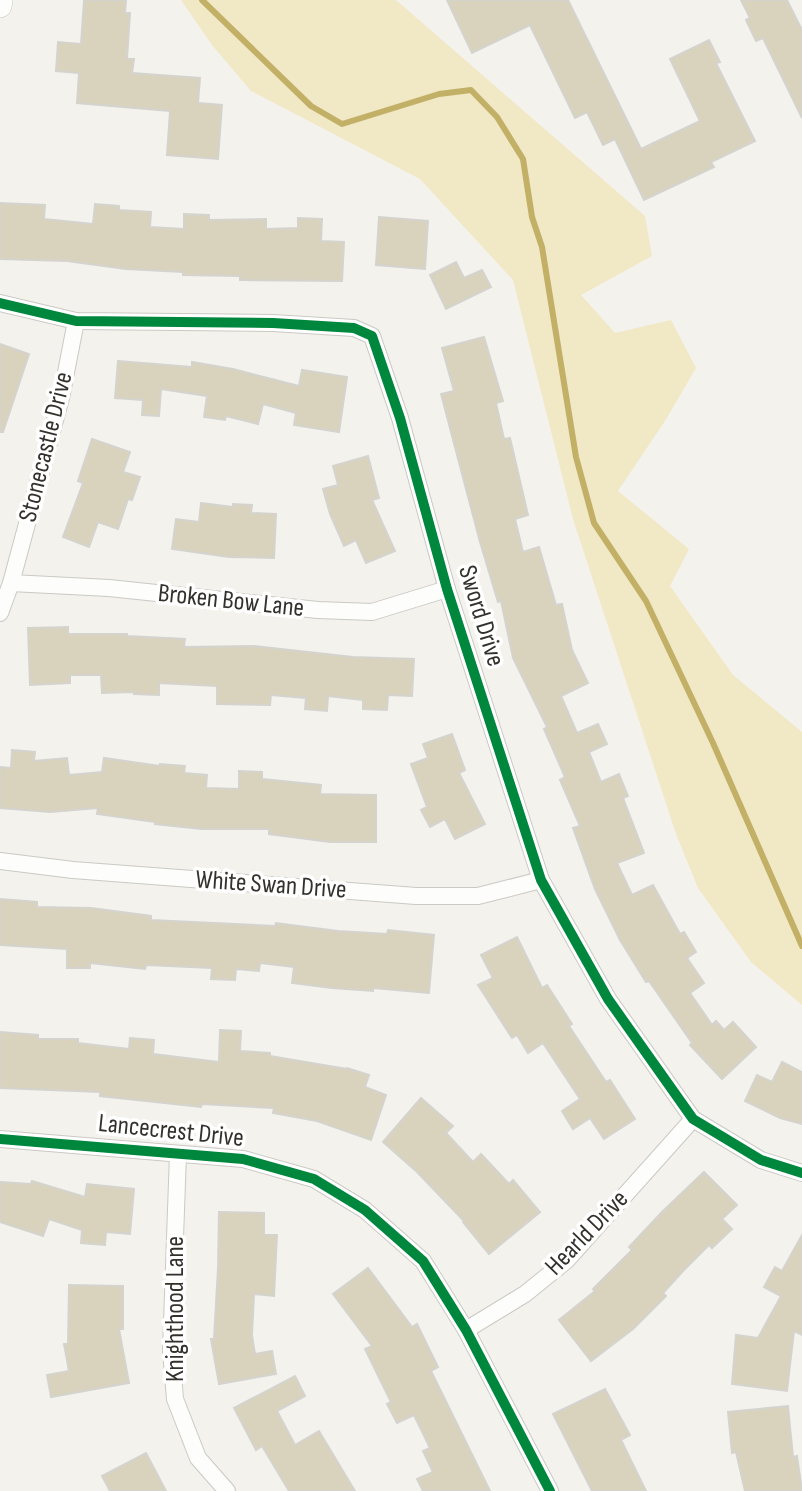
<svg xmlns="http://www.w3.org/2000/svg" width="802" height="1491" font-family="'Sofia Sans Condensed',sans-serif">
<rect width="100%" height="100%" fill="#f4f2ec"/>
<!-- green -->
<path fill="#f1e8c6" d="M181 0H396L645 216 652 256 581 295 615 333 671 320 696 368 665 421 618 491 689 549 670 586 733 675 802 732V1005L751 962 698 888 676 834 573 519 513 280 420 179 251 91 212 45Z"/>
<g fill="none" stroke-linecap="round" stroke-linejoin="round">
<!-- stream -->
<path stroke="#c2b066" stroke-width="6" d="M202 0 311 106 342 124 439 94 471 90 497 117 523 159 532 217 542 247 576 457 594 523 646 601 713 743 802 946"/>
</g>
<!-- building -->
<g fill="#d9d3be" stroke="#d4d3ce" stroke-width="2">
<path d="M84 0H126L125 13H130L127 59H134L132 73 200 78 198 103 222 105 218 159 167 155 170 111 77 103 79 73 56 71 58 42 81 44Z"/>
<path d="M447 0H568L641 149 700 121 670 59 709 40 720 62 716 63 755 141 711 162 714 167 644 200 615 139 603 145 587 112 575 118 530 25 472 53Z"/>
<path d="M741 0H787L802 30V118L763 38 756 41 746 20 750 18Z"/>
<path d="M0 203 45 205 44 219 93 224 95 204 119 206V210L151 212 150 227 184 229V214L209 215V220L266 219V229L298 228V218L322 219 321 241 344 242 342 281 240 280V276L183 275V272L126 269 67 261 0 259Z"/>
<path d="M379 217 428 221 425 269 376 265Z"/>
<path d="M456 262 464 278 482 270 491 287 446 309 430 275Z"/>
<path d="M484 337 503 401 496 403 504 439 510 438 528 515 515 519 523 552 539 547 556 605 562 604 572 650 588 683 561 696 577 733 598 724 607 744 589 752 601 782 619 774 628 796 623 798 644 853 617 863 632 895 653 885 680 934 684 932 696 952 687 958 704 983 690 993 712 1025 716 1021 724 1030 733 1022 756 1047 722 1079 690 1045 692 1043 649 981 646 982 620 940 595 889 573 828 580 826 560 780 565 777 544 729 547 727 513 658 501 601 498 602 480 542 441 394 454 391 442 348Z"/>
<path d="M0 344 29 354 3 432H0Z"/>
<path d="M118 361 192 367V362L233 369 299 386 302 370 347 377 339 432 294 425 296 413 263 404 258 424 226 416 225 420 204 417 207 396 161 389 159 416 142 415 143 400 115 398Z"/>
<path d="M92 439 130 452 123 472 140 477 132 500 128 499 118 529 98 522 89 547 63 537 83 483 78 481Z"/>
<path d="M368 456 379 498 372 500 395 551 366 563 356 540 344 546 330 514 323 489 338 485 333 466Z"/>
<path d="M201 503 233 507V504L252 505 251 513 276 514 274 558 229 557 172 549 176 519 199 522Z"/>
<path d="M68 627V634H127V636L185 639 184 647 253 646 353 657 414 659 412 696 388 695 387 710 363 709V700L328 696 327 711 305 709 306 698 271 695 270 705 217 704V686L159 683V695L134 694V692L102 693 101 675H70V683L30 685 28 628Z"/>
<path d="M452 734 465 770 459 773 485 824 455 839 445 819 430 827 421 810 427 807 411 764 428 758 423 744Z"/>
<path d="M12 750 35 752 34 761 67 758 69 775 102 772 104 758 160 766V764L185 766 184 773 207 775 206 788 239 789V771L262 772V779L321 785 320 794 376 795V842H330L269 834V829H202L155 824V822L97 814 98 808 50 812 0 808V767L11 768Z"/>
<path d="M0 899 37 902V907L91 908 151 916V920L275 926 276 923 338 931 387 934 388 930 434 935 429 993 373 988V991L332 988 292 983 294 967 260 963 259 971 236 969 235 980 211 979 212 968 146 965 145 969 90 963V968H67V949L0 945Z"/>
<path d="M517 937 542 988 547 985 572 1024 569 1026 606 1082 610 1080 635 1119 604 1139 590 1118 573 1129 562 1111 580 1099 543 1043 528 1053 517 1035 512 1038 478 985 493 978 481 955Z"/>
<path d="M220 1030 241 1031 240 1051 270 1053V1056L347 1069V1068L369 1075 365 1087 386 1095 371 1140 317 1121 273 1113 274 1108 202 1104 201 1107 100 1096V1092L0 1088V1032L38 1035V1039H78V1043L129 1049 130 1038 154 1040 153 1054 219 1062Z"/>
<path d="M782 1062 802 1072V1124L780 1118 745 1101 757 1075 772 1082Z"/>
<path d="M421 1098 453 1126 446 1133 473 1162 481 1154 509 1184 513 1180 540 1212 489 1254 463 1222 464 1221 417 1172 383 1142Z"/>
<path d="M704 1172 737 1205 722 1219 732 1229 712 1248 709 1245 685 1269 663 1293 666 1296 633 1329 591 1361 559 1320 595 1291 593 1289 632 1250 629 1247 662 1212Z"/>
<path d="M32 1181 85 1197 87 1184 134 1189 130 1234 106 1232 105 1245 81 1243 82 1230 49 1219 43 1236 0 1222V1182L31 1184Z"/>
<path d="M219 1212 264 1213V1235H277L274 1296 254 1294 252 1335 255 1354 272 1351 276 1374 219 1384 211 1339H214L218 1268Z"/>
<path d="M802 1235V1335L794 1331 787 1391 732 1384 736 1335 758 1338 781 1296 764 1287 775 1267 782 1271Z"/>
<path d="M368 1268 412 1327 417 1324 438 1367 431 1371 490 1491H423L417 1479 433 1472 423 1451 430 1448 414 1415 397 1423 387 1404 391 1402 365 1349 372 1346 333 1294Z"/>
<path d="M69 1285 123 1286V1329H119L129 1383 51 1397 47 1375 69 1371 64 1344H68Z"/>
<path d="M295 1376 305 1396 277 1411 295 1445 319 1431 355 1491H289L262 1446 256 1450 234 1408Z"/>
<path d="M605 1389 630 1435 621 1440 646 1491H592L553 1414Z"/>
<path d="M788 1406 793 1457 797 1456 802 1491H745L736 1452 732 1453 728 1412Z"/>
<path d="M146 1453 166 1491H110L102 1476Z"/>
</g>
<g fill="none" stroke-linecap="round" stroke-linejoin="round">
<defs>
<g id="street">
<path d="M0 303 76 321 273 323 354 328 372 336 400 418 447 589 541 880 608 999 693 1119 761 1160 802 1173"/>
<path d="M11 583 109 588 318 610 372 612 447 589"/>
<path d="M0 613 11 583 61 398 76 321"/>
<path d="M0 861 73 870 416 896H478L541 880"/>
<path d="M0 1139 243 1159 314 1179 365 1210 423 1261 466 1330 550 1491"/>
<path d="M178 1154 171 1350 175 1399 198 1458 227 1491"/>
<path d="M466 1330 525 1294 567 1260 693 1119"/>
</g>
<path id="secondary" d="M0 6 1 0"/>
</defs>
<!-- street casing -->
<use href="#street" stroke="#cbc9c4" stroke-width="18"/>
<!-- secondary casing -->
<use href="#secondary" stroke="#cbc9c4" stroke-width="24"/>
<!-- street -->
<use href="#street" stroke="#fdfdfc" stroke-width="16"/>
<!-- secondary -->
<use href="#secondary" stroke="#fdfdfc" stroke-width="23"/>
<defs>
<g id="cycleway">
<path d="M0 303 76 321 273 323 354 328 372 336 400 418 447 589 541 880 608 999 693 1119 761 1160 802 1173"/>
<path d="M0 1139 243 1159 314 1179 365 1210 423 1261 466 1330 550 1491"/>
</g>
</defs>
<!-- cycleway casing -->
<use href="#cycleway" stroke="#fff" stroke-width="15"/>
<!-- cycleway -->
<use href="#cycleway" stroke="#00873e" stroke-width="10"/>
</g>
<g text-anchor="middle" dominant-baseline="central" stroke-width="7" stroke-linejoin="round" paint-order="stroke">
<!-- street labels -->
<g font-size="26" fill="#32312c" stroke="#fff">
<text transform="translate(46 447) rotate(-76)">Stonecastle Drive</text>
<text transform="translate(231 601) rotate(6)">Broken Bow Lane</text>
<text transform="translate(481 616) rotate(73)">Sword Drive</text>
<text transform="translate(271 885) rotate(4)">White Swan Drive</text>
<text transform="translate(171 1131) rotate(6)">Lancecrest Drive</text>
<text transform="translate(587 1233) rotate(-46)">Hearld Drive</text>
<text transform="translate(175 1309) rotate(-90)">Knighthood Lane</text>
</g>
</g>
</svg>
